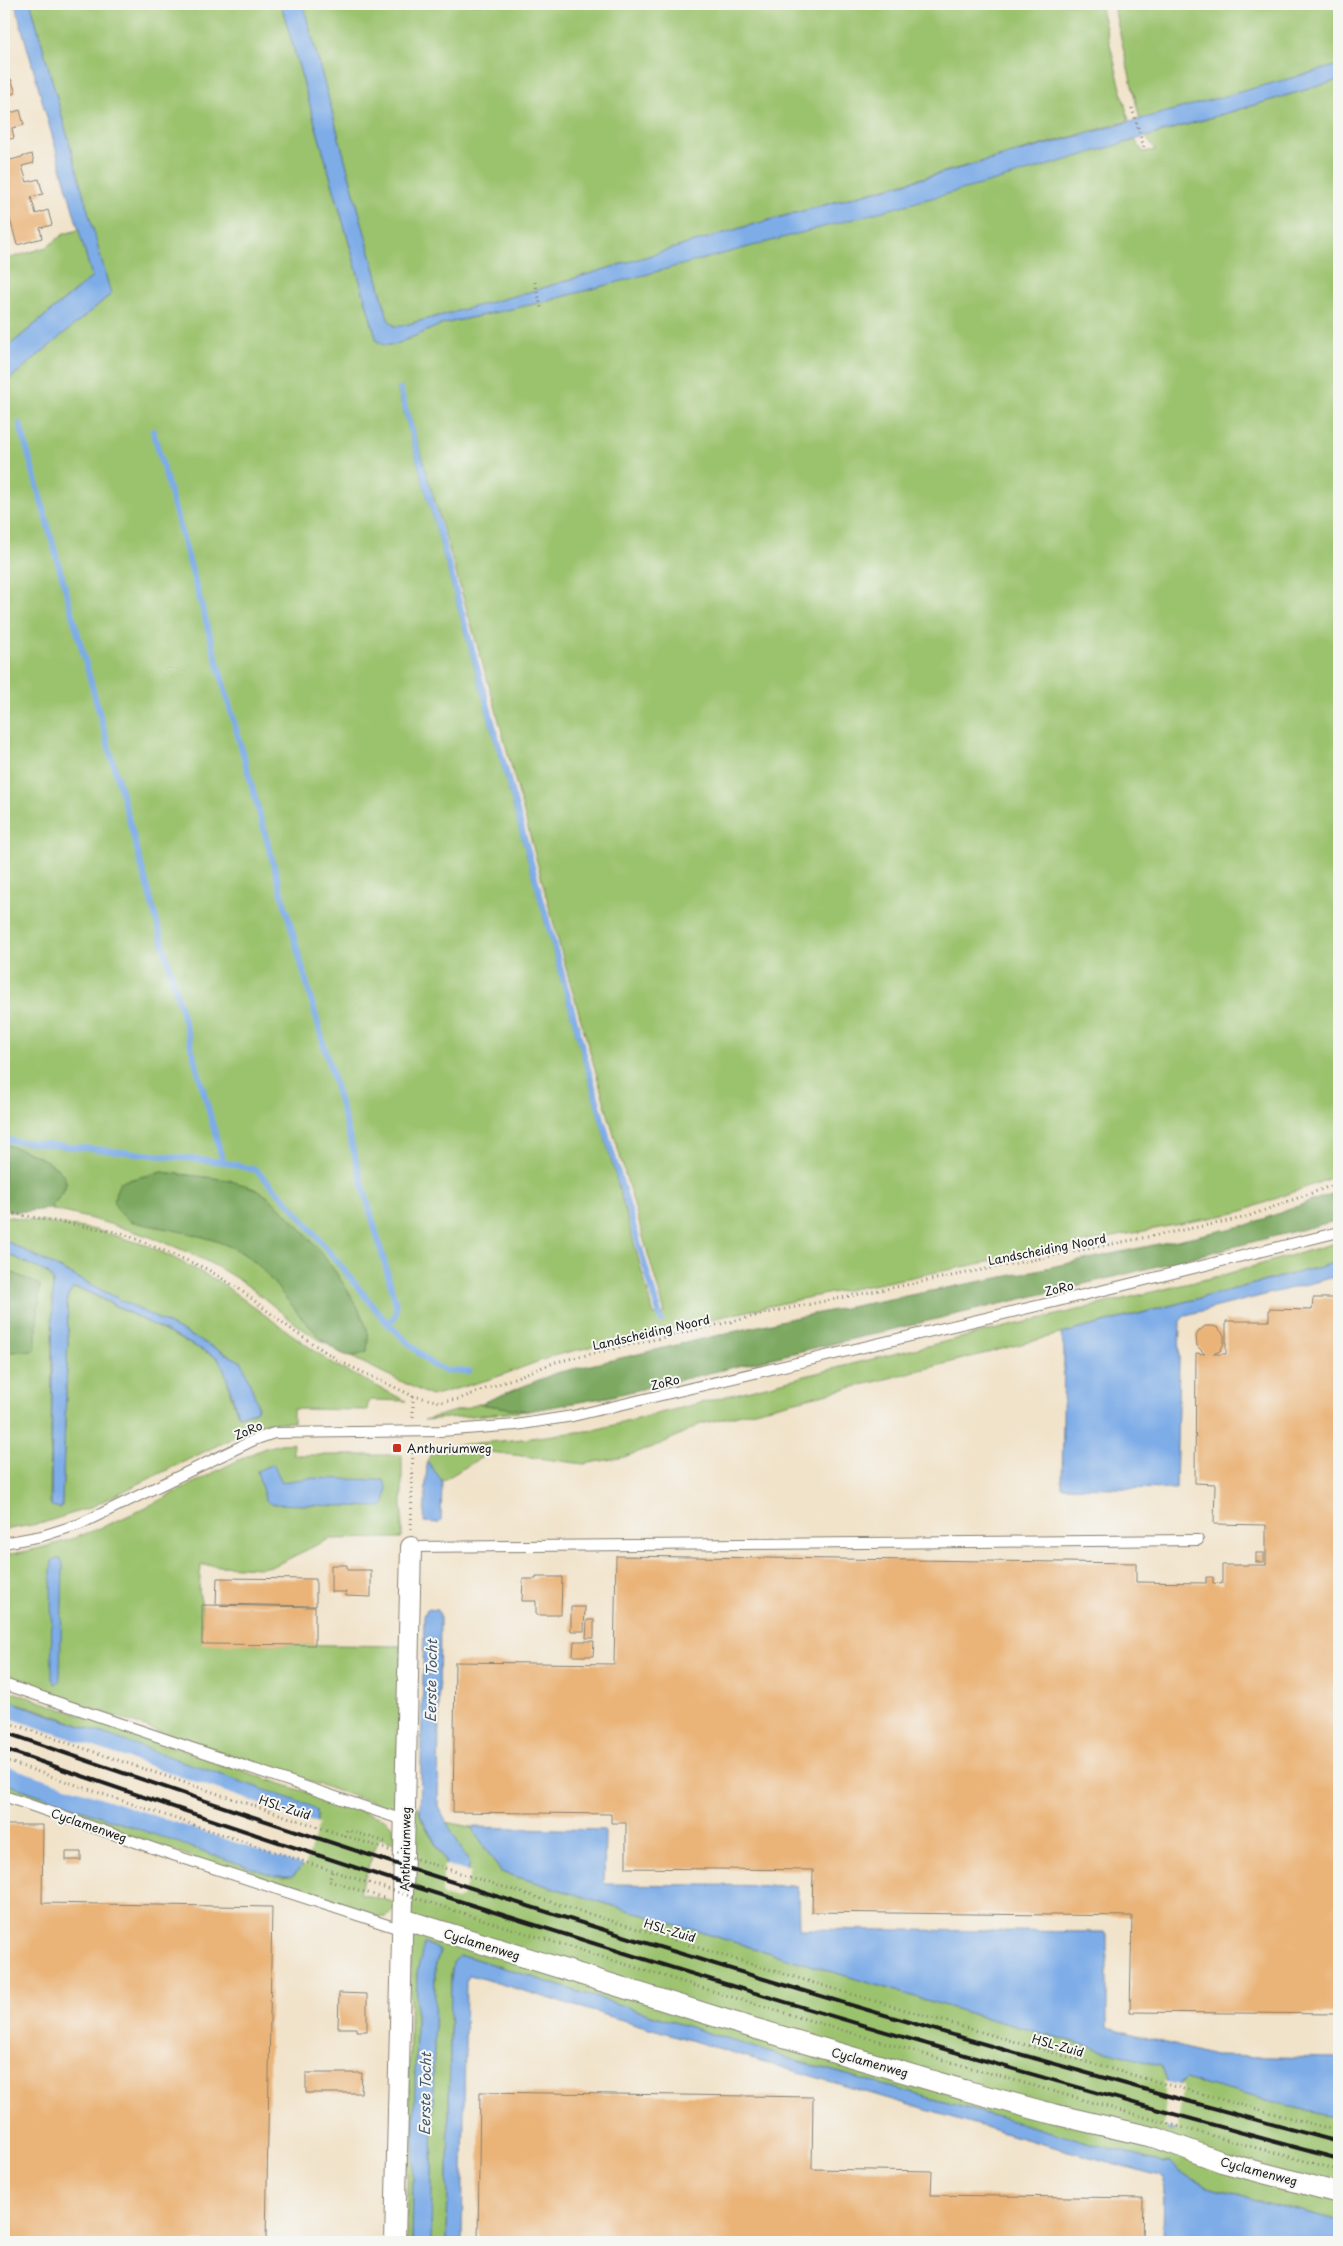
<svg xmlns="http://www.w3.org/2000/svg" width="1343" height="2246" font-family="'Playpen Sans',sans-serif">
<rect width="100%" height="100%" fill="#f6f6f2"/>
<filter id="ink" filterUnits="userSpaceOnUse"><feTurbulence type="fractalNoise" baseFrequency=".02" numOctaves="2"/><feDisplacementMap in="SourceGraphic" scale="10" xChannelSelector="R" yChannelSelector="G"/><feConvolveMatrix kernelMatrix="1 2 1 2 8 2 1 2 1" color-interpolation-filters="sRGB"/></filter>
<filter id="wash" filterUnits="userSpaceOnUse"><feTurbulence type="fractalNoise" baseFrequency=".0096" numOctaves="4" result="noise"/><feDisplacementMap in="SourceGraphic" scale="20" xChannelSelector="R" yChannelSelector="G"/><feGaussianBlur stdDeviation="1.12" result="paint"/><feColorMatrix in="noise" values="0 0 0 0 0 0 0 0 0 0 0 0 0 0 0 0 0 1.4 0 .05"/><feComposite in="paint" operator="in"/></filter>
<g filter="url(#wash)">
<rect width="100%" height="100%" fill="#f1e3ca"/>
<!-- green -->
<g fill="#9bc26d" stroke="#5c6f44" fill-rule="evenodd">
<path d="M31 4H281L377 341 384 345H394L443 324 547 301 1135 140 1143 152 1155 150 1146 137 1339 80V1175L1240 1212 801 1299 694 1323 556 1355 494 1378 431 1396 351 1357 367 1352 368 1334 362 1316 335 1271 231 1180 162 1172 120 1182 130 1221C158 1228 188 1231 215 1240 264 1255 294 1306 325 1343 293 1326 269 1299 239 1280 181 1243 117 1224 50 1209 55 1202 66 1191 66 1182 64 1164 19 1147 4 1145V384L111 294 77 289 4 350V260L47 247 64 234 92 226ZM401 386 495 706 561 951 665 1313 654 1315 397 388Z"/>
<path d="M303 4H1100L1129 121 744 227 526 293 401 326H394L388 319Z"/>
<path d="M1113 4H1339V65L1140 120Z"/>
<path d="M4 1216 96 1230 149 1246 170 1256 218 1281 333 1364 406 1401 370 1400 368 1402 367 1410 293 1409V1422L266 1423 251 1429 89 1508 43 1523 4 1530V1352L35 1351 40 1285 4 1269V1252L49 1274 53 1281 50 1503 62 1506V1504L68 1337 67 1298 72 1289H81L218 1358C231 1372 227 1400 240 1416L255 1412 258 1408 242 1362 4 1240Z"/>
<path d="M1339 1242V1262L874 1382 701 1424 661 1444 624 1457 584 1464 491 1452 442 1481 427 1461 435 1447 522 1439 594 1430 856 1363 1223 1275Z"/>
<path d="M479 1404 528 1411 424 1420Z"/>
<path d="M293 1443V1455H402V1538L329 1539 276 1565 261 1568 201 1565 199 1592 202 1605V1643L402 1646 396 1810 169 1735 4 1678V1555C97 1543 178 1487 262 1449L280 1444Z"/>
<path d="M4 1689 384 1819 393 1826 397 1844 379 1838 359 1893 393 1902 395 1908 387 1917H379L203 1861 4 1792V1783L283 1877 295 1874 316 1830 317 1815 45 1712 4 1699Z"/>
<path d="M414 1803 419 1809 421 1819 445 1861 447 1872 459 1896 470 1864 445 1822 471 1827 501 1872 979 2016 1161 2066 1167 2080 1168 2128 1172 2132 1176 2129 1179 2084 1185 2079 1339 2119V2221L1207 2186 1180 2173 1169 2161 1162 2163 790 2059 469 1957 451 1970 447 2242H431L435 1968 440 1950 425 1943 417 1973 412 2242H406Z"/>
</g>
<!-- forest -->
<g fill="#7ca860" stroke="#4c623e">
<path d="M4 1145C19 1147 64 1164 66 1182 66 1191 55 1202 50 1209L17 1212 4 1210Z"/>
<path d="M162 1172C193 1177 226 1176 255 1189 289 1205 360 1296 368 1333 369 1339 367 1346 367 1352 361 1354 354 1357 349 1356 321 1351 280 1287 258 1265 228 1235 169 1231 130 1221 112 1208 111 1202 120 1182Z"/>
<path d="M1339 1191V1220L1122 1275 608 1397 528 1411 479 1404 556 1373 793 1318 1018 1274 1247 1225Z"/>
<path d="M4 1269 40 1285 35 1351 4 1352Z"/>
</g>
<!-- water -->
<g fill="#7dace7" stroke="#4c6482">
<path d="M15 4H31L111 294 4 384V350L92 277Z"/>
<path d="M281 4H303L388 319 394 326H401L526 293 744 227 1339 65V80L995 181 547 301 443 324 394 345H384L377 341Z"/>
<path d="M4 1240 242 1362 257 1402V1410L240 1416 238 1415 223 1366 218 1358 87 1291 77 1288 72 1289 67 1298 68 1337 62 1504 60 1508 51 1506 53 1281 49 1274 4 1252Z"/>
<path d="M1339 1262V1276L1186 1315 1180 1321 1176 1489 1062 1487 1064 1350 1061 1334Z"/>
<path d="M427 1461 442 1481 441 1521 439 1523 424 1522Z"/>
<path d="M273 1464 282 1482 310 1478 383 1480 387 1487 385 1504 381 1507 270 1504 265 1499 257 1471Z"/>
<path d="M57 1558 61 1559 63 1565 60 1676 59 1682 55 1684 52 1679 51 1571 52 1561Z"/>
<path d="M427 1609 438 1610 440 1615 438 1807 470 1864 459 1896 447 1872 445 1861 420 1815 424 1616Z"/>
<path d="M4 1699 311 1806 316 1811C320 1828 306 1867 292 1876H275L4 1783Z"/>
<path d="M471 1827 604 1830 605 1832 604 1882 606 1884 796 1886 798 1890 799 1929 1105 1932 1107 1935V2027L1214 2056 1339 2058V2119L1185 2079 1179 2084 1176 2129 1171 2132 1168 2128 1167 2080 1161 2066 979 2016 501 1872Z"/>
<path d="M424 1943 440 1950 435 1968 431 2242H412L417 1973Z"/>
<path d="M460 1956 469 1957 790 2059 1162 2163 1171 2162 1180 2173 1207 2186 1339 2221V2242H1163L1164 2181 1160 2176 1021 2138 470 1975 466 1981 462 2242H447L451 1979 453 1962Z"/>
</g>
<!-- pier -->
<g fill="#f1e3ca">
<path d="M4 1716 319 1824 305 1866 4 1765Z"/>
<path d="M444 1864 471 1873 462 1897 457 1900 444 1896 442 1892Z"/>
<path d="M1164 2081 1182 2086 1178 2130 1165 2126Z"/>
</g>
<g fill="none" stroke-linecap="round" stroke-linejoin="round">
<!-- stream -->
<g stroke="#7dace7" stroke-width="6">
<path d="M400 389 601 1115 661 1320"/>
<path d="M20 424 223 1162"/>
<path d="M153 431 396 1304 395 1317 387 1323"/>
<path d="M4 1140 223 1162 256 1170 292 1206 387 1323 432 1365 448 1371H469"/>
</g>
</g>
<g id="blocks">
<!-- building -->
<g fill="#eab377">
<path d="M11 79 16 93 4 96V81Z"/>
<path d="M4 101 8 114 20 110 24 125 12 128 14 138 4 141Z"/>
<path d="M32 154 34 163 22 166 27 182 39 179 43 194 31 197 36 214 48 210 52 225 40 228 42 238 17 245 4 197V162Z"/>
<path d="M1313 1298H1339V2014L1130 2012 1132 1916 812 1912 813 1870 626 1868V1823H611V1814L453 1812 455 1662 614 1664 616 1556 1136 1563V1582L1206 1583V1577H1213V1583L1222 1584V1565H1266V1525L1214 1524 1215 1484 1195 1483 1196 1353 1205 1354 1197 1346 1196 1336 1199 1331 1205 1326H1213L1218 1328 1224 1335V1343L1220 1351 1213 1354H1226V1321H1269V1309L1312 1310Z"/>
<rect x="1256" y="1553" width="8" height="9"/>
<path d="M331 1565H347V1570H371V1597L346 1596V1592H331Z"/>
<path d="M536 1577H562L561 1615H536V1601H522L523 1579H536Z"/>
<path d="M217 1578 316 1579V1606L216 1604Z"/>
<path d="M202 1605 315 1607V1645L202 1644Z"/>
<path d="M571 1607H585L584 1631H571Z"/>
<path d="M587 1620H594V1638H586Z"/>
<path d="M574 1641H594L593 1656H573Z"/>
<path d="M4 1825H43L42 1903 272 1907 266 2242H4Z"/>
<rect x="66" y="1852" width="15" height="8"/>
<path d="M339 1993 367 1994V2031H356V2028H338Z"/>
<path d="M306 2073H362L361 2093H306Z"/>
<path d="M480 2092 813 2097 812 2169 932 2171 931 2195 1143 2198 1142 2242H478Z"/>
</g>
</g>
</g>
<g filter="url(#ink)">
<use href="#blocks" fill-opacity="0" stroke="#868073" stroke-width="1"/>
<g fill="none" stroke-linecap="round" stroke-linejoin="round">
<defs>
<g id="service">
<path d="M4 1543 42 1536 80 1524 254 1440 274 1433 441 1431 516 1425 573 1416 1121 1286 1339 1232"/>
<path d="M411 1547 1198 1540"/>
<path d="M4 1684 406 1821"/>
<path d="M4 1796 164 1852 403 1930"/>
</g>
<g id="minor">
<path d="M403 1919 733 2022 964 2090 1053 2114 1157 2138 1222 2162 1339 2193"/>
<path d="M395 2242 411 1547"/>
</g>
</defs>
<!-- service casing -->
<use href="#service" stroke="#868073" stroke-width="12"/>
<!-- minor casing -->
<use href="#minor" stroke="#868073" stroke-width="22"/>
<!-- path -->
<g stroke="#868073" stroke-width="3" stroke-dasharray="1 4" stroke-linecap="butt">
<path d="M1132 108 1144 148"/>
<path d="M535 282 542 311"/>
<path d="M4 1212 122 1233 207 1269 239 1289 295 1332 341 1362 413 1396 441 1402 459 1399 556 1362 790 1308 1243 1218 1339 1183"/>
<path d="M413 1417V1396"/>
<path d="M411 1529 413 1445"/>
<path d="M345 1836 347 1830 386 1842"/>
<path d="M332 1872 329 1881 384 1898"/>
</g>
<!-- service -->
<use href="#service" stroke="#fff" stroke-width="10"/>
<!-- minor -->
<use href="#minor" stroke="#fff" stroke-width="20"/>
<!-- rail -->
<g stroke="#1c1c1c" stroke-width="4">
<path d="M4 1732C444 1885 889 2023 1339 2142"/>
<path d="M4 1749C444 1902 889 2039 1339 2159"/>
</g>
<!-- path-bridge -->
<g stroke="#868073" stroke-width="3" stroke-dasharray="1 4" stroke-linecap="butt">
<path d="M4 1721C444 1873 889 2012 1339 2131"/>
<path d="M4 1760C444 1913 889 2050 1339 2170"/>
</g>
</g>
</g>
<!-- markers -->
<rect fill="#c8321e" stroke="#f6f6f2" stroke-width="2" x="392" y="1443" width="10" height="10" rx="2.5"/>
<g text-anchor="middle" dominant-baseline="central" stroke-width="4" stroke-linejoin="round" paint-order="stroke">
<!-- street labels -->
<g font-size="12" fill="#1c1c1c" stroke="#f6f6f2">
<text transform="translate(1047 1249) rotate(-11)">Landscheiding Noord</text>
<text transform="translate(1059 1288) rotate(-13)">ZoRo</text>
<text transform="translate(651 1332) rotate(-13)">Landscheiding Noord</text>
<text transform="translate(665 1382) rotate(-13)">ZoRo</text>
<text transform="translate(248 1430) rotate(-23)">ZoRo</text>
<text transform="translate(285 1807) rotate(18)">HSL-Zuid</text>
<text transform="translate(89 1825) rotate(19)">Cyclamenweg</text>
<text transform="translate(405 1849) rotate(-89)">Anthuriumweg</text>
<text transform="translate(670 1930) rotate(17)">HSL-Zuid</text>
<text transform="translate(482 1944) rotate(17)">Cyclamenweg</text>
<text transform="translate(1058 2045) rotate(16)">HSL-Zuid</text>
<text transform="translate(870 2062) rotate(16)">Cyclamenweg</text>
<text transform="translate(1259 2171) rotate(15)">Cyclamenweg</text>
</g>
<!-- poi labels -->
<g font-size="12" fill="#1c1c1c" stroke="#f6f6f2" text-anchor="start">
<text x="407" y="1448">Anthuriumweg</text>
</g>
<!-- water labels -->
<g font-size="14" font-style="italic" fill="#43566d" stroke="#f6f6f2">
<text transform="translate(431 1681) rotate(-89)">Eerste Tocht</text>
<text transform="translate(425 2094) rotate(-89)">Eerste Tocht</text>
</g>
</g>
<!-- margin -->
<rect width="1343" height="2246" fill="none" stroke="#f6f6f2" stroke-width="20"/>
</svg>
